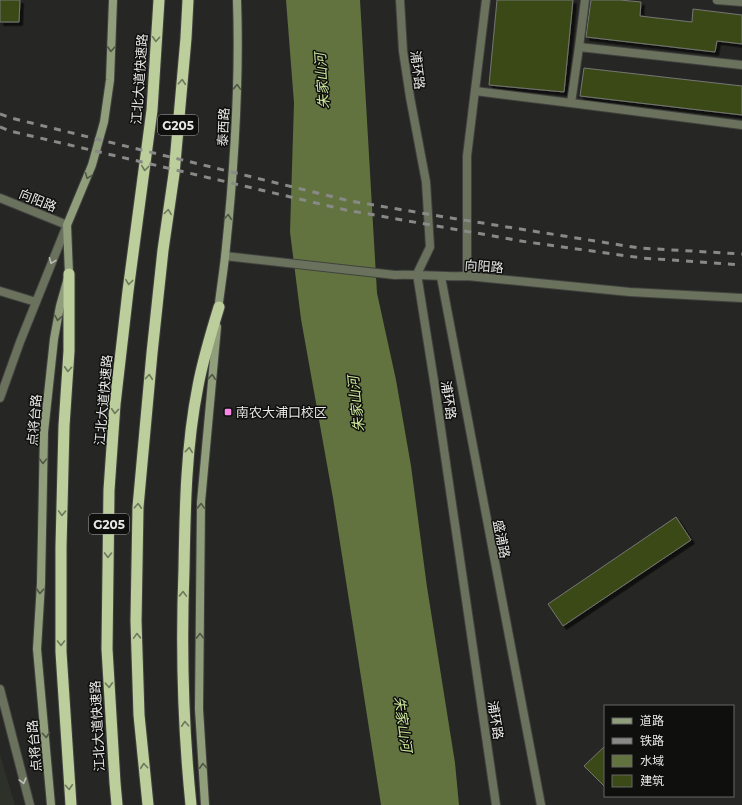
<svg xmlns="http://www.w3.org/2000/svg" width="742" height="805" font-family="Montserrat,'Noto Sans SC',sans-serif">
<defs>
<filter id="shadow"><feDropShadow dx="3.5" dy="3.5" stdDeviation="0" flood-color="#0009"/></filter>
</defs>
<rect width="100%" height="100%" fill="#262724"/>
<!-- built -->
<path fill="#2e3129" d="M0 755 2 762 15 805H0Z"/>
<!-- water -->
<path fill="#627340" d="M286 0H360L377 293 396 380 411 466 427 587 455 763 459 805H381L333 498 301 319 290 232 294 103Z"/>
<!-- building -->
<g fill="#3b4a17" stroke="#757674" filter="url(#shadow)">
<path d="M0 0H20L19 22H0Z"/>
<path d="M497 0H573L564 92 489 85Z"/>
<path d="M591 0H620L641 2 640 16 692 22 693 9 742 15V44L717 41 715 52 586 37Z"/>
<path d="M584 68 742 86V115L580 96Z"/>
<path d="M676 517 691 540 563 626 548 604Z"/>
<path d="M605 746V787L584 766Z"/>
</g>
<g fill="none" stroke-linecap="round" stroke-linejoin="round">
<defs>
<path id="service" d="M0 291 36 302"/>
<g id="minor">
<path d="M400 0 403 51 410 97 426 182 430 247 417 274 434 381 496 805"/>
<path d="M717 0 742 2"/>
<path d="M579 47 585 0"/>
<path d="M475 91 571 103 579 47 742 65"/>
<path d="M571 103 742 125"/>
<path d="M0 198 67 225"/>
<path d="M225 256 395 275C419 274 442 277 467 276L630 292 742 298"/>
<path d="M467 276V156L486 0"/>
<path d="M441 277 541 805"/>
</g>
<g id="tertiary">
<path d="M0 398 20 342 67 225"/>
<path d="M0 689 30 805"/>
</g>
<g id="secondary">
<path d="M218 311C220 293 223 275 225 257 234 172 240 85 237 0"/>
<path d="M51 805 37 649 41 583 44 432 54 339 60 306 69 274 67 225 92 165 104 122 110 80 113 0"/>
<path d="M205 805 199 709 201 502 217 327"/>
</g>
<g id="trunk">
<path d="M69 274V351L64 426 61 547V652L71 805"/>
<path d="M117 805 115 783 107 649 109 490 115 404 128 291 152 110 159 0"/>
<path d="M148 805 139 715 136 621 138 507 152 353 163 250 174 174 186 38 188 0"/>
<path d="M191 805C183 727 181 648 184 569 185 508 186 446 198 386 203 359 211 333 219 307"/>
</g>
</defs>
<!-- service casing -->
<use href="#service" stroke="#41423f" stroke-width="10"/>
<!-- minor casing -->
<use href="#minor" stroke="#41423f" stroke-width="10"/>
<!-- tertiary casing -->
<use href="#tertiary" stroke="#41423f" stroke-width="10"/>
<!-- secondary casing -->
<use href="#secondary" stroke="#41423f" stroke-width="10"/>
<!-- trunk casing -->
<use href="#trunk" stroke="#41423f" stroke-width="13"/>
<!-- service -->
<use href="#service" stroke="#6a725d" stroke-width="8"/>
<!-- minor -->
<use href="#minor" stroke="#6a725d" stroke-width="8"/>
<!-- tertiary -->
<use href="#tertiary" stroke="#6a725d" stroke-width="8"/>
<!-- secondary -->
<use href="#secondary" stroke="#919e7b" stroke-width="8"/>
<!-- trunk -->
<use href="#trunk" stroke="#bcce9c" stroke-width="11"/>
<!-- rail -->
<g stroke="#898a88" stroke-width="3" stroke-dasharray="7 7" stroke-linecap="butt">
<path d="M0 114 11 118 350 201 451 218 639 248 742 254"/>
<path d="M0 127 10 131 346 210 527 242 642 258 742 265"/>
</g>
</g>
<!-- one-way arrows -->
<defs><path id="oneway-chevron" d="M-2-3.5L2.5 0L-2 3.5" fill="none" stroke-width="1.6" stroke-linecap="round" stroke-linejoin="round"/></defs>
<g stroke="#6e785c">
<use href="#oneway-chevron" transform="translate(156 39) rotate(94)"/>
<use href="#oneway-chevron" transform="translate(182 82) rotate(-85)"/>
<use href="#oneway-chevron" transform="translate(145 168) rotate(97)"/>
<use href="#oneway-chevron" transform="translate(168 212) rotate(-82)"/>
<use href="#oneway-chevron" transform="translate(129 282) rotate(97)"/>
<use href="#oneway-chevron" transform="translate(68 369) rotate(94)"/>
<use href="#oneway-chevron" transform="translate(149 377) rotate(-85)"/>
<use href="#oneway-chevron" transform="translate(115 411) rotate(94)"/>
<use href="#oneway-chevron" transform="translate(189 450) rotate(-84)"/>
<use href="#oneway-chevron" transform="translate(138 506) rotate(-87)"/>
<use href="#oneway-chevron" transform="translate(62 513) rotate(92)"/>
<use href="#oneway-chevron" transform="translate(108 555) rotate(91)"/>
<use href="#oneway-chevron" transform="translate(183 594) rotate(-88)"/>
<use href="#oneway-chevron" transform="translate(137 636) rotate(-92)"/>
<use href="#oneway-chevron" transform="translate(61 643) rotate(90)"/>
<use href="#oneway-chevron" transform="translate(109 685) rotate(87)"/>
<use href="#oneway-chevron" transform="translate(185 724) rotate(-93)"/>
<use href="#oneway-chevron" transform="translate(144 766) rotate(-95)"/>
<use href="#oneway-chevron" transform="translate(69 787) rotate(86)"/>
</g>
<g stroke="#505644">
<use href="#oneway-chevron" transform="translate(111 49) rotate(93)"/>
<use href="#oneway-chevron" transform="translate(237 87) rotate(-88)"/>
<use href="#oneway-chevron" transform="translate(88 176) rotate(112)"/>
<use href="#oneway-chevron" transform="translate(228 217) rotate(-85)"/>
<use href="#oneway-chevron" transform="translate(58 318) rotate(100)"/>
<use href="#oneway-chevron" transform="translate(212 377) rotate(-85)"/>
<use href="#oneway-chevron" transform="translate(43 461) rotate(91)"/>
<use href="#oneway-chevron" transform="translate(201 506) rotate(-88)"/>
<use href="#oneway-chevron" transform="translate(40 591) rotate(93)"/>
<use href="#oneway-chevron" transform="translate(200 636) rotate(-91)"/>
<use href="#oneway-chevron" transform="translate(46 735) rotate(85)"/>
<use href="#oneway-chevron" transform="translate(203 766) rotate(-93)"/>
</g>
<g stroke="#bcbfb7">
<use href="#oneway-chevron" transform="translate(52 261) rotate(111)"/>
<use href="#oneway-chevron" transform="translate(23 781) rotate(75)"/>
</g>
<!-- markers -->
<rect fill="#fb87e6" stroke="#0f0f0e" stroke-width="1.5" x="224" y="408" width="8" height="8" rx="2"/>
<g text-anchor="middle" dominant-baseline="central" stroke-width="3" stroke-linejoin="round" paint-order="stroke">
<!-- shield labels -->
<g fill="#0f0f0e" stroke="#a7a7a6" stroke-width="1">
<rect x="158" y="115" width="40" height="20" rx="3"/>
<rect x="89" y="514" width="40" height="20" rx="3"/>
</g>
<g font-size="12" font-weight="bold" fill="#e8e8e7">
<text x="178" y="125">G205</text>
<text x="109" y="524">G205</text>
</g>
<!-- street labels -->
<g font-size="13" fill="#e8e8e7" stroke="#0f0f0e">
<text transform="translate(418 70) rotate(83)">浦环路</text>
<text transform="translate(139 79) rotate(-86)">江北大道快速路</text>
<text transform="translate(223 127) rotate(-87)">泰西路</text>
<text transform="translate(38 200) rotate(22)">向阳路</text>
<text transform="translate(484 266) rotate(4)">向阳路</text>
<text transform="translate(103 400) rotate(-85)">江北大道快速路</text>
<text transform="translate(449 400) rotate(82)">浦环路</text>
<text transform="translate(34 420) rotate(-85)">点将台路</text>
<text transform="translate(502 539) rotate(79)">盛浦路</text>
<text transform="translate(496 720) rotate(81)">浦环路</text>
<text transform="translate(97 726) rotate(-93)">江北大道快速路</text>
<text transform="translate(34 746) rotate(-95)">点将台路</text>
</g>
<!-- poi labels -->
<g font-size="13" fill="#e8e8e7" stroke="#0f0f0e" text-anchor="start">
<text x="236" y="412">南农大浦口校区</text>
</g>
<!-- water labels -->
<g font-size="14" font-style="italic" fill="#cce798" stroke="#0f0f0e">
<text transform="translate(322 81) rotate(-94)">朱家山河</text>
<text transform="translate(356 404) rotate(-96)">朱家山河</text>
<text transform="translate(403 724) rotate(82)">朱家山河</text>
</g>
</g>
<!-- legend -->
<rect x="604" y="705" width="130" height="92" fill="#0f0f0e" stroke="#666665"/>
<rect x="612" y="718" width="20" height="6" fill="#919e7b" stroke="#666665"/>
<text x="640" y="725" font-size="12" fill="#e8e8e7">道路</text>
<rect x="612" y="738" width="20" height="6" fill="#898a88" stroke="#666665"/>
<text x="640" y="745" font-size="12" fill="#e8e8e7">铁路</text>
<rect x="612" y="755" width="20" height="12" fill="#627340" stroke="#666665"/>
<text x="640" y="765" font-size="12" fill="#e8e8e7">水域</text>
<rect x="612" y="775" width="20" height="12" fill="#3b4a17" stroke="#666665"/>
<text x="640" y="785" font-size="12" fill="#e8e8e7">建筑</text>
</svg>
